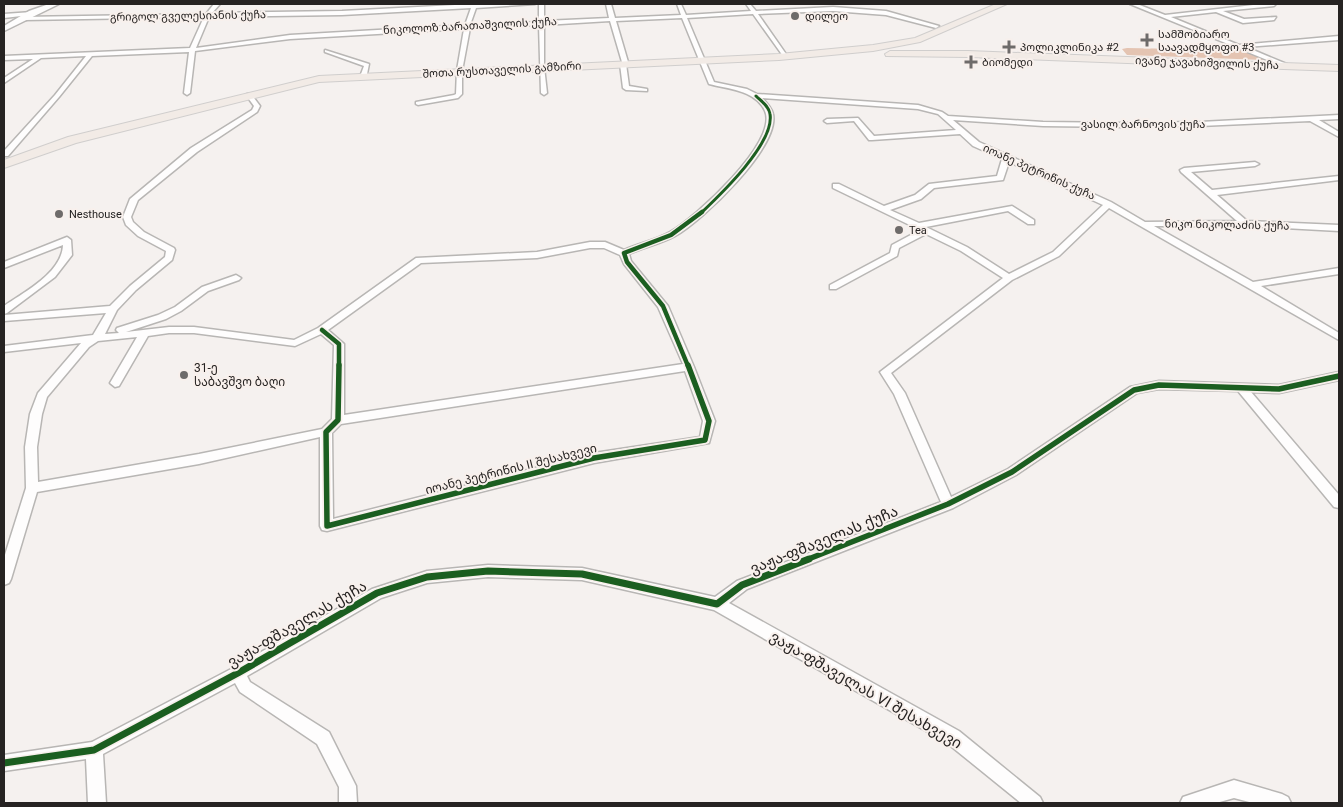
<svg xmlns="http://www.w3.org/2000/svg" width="1343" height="807" font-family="Roboto,'Noto Sans Georgian',sans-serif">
<rect width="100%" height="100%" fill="#f5f1ef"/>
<!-- forest -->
<path fill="#e4c4b2" d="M1197 43C1224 43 1240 48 1264 60L1127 55 1122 49 1127 48 1182 49 1192 45H1199Z"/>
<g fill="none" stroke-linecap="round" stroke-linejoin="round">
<defs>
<g id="minor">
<path d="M214 4H220L212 13 342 11 474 4H535L476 8 470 25 539 22V4H544V21L609 18 606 4H611L615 18 681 15 677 4H681L686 15 751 11 746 4H750L756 11 833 7 886 11 939 26 936 28 886 15 833 11 758 14 786 54 783 56 753 14 687 18 714 82 747 89 757 94 918 105 942 112 948 116 1043 122 1124 123 1200 122 1339 115V119L1319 120 1339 132V137L1310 121 1200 126 1124 127 1043 126 953 120 979 142 1111 202 1145 222 1237 221 1181 172 1180 170 1184 168 1255 162 1259 164 1255 166 1191 172 1212 190 1339 176V180L1217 195 1247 221 1339 225V231L1245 226H1154L1253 282 1339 268V274L1261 286 1339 333V340L1109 208 1059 256 1012 280 891 373 905 393 951 497 1008 469 1130 387 1159 381 1279 385 1339 372V380L1279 393 1251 392 1339 495V508L1334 507 1238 391 1159 389 1137 393 1016 475 953 508 747 589 729 603 959 731 1040 797 1043 803H1021L947 743 714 610 582 580 488 577 427 583 381 598 247 676 250 682 329 732 356 786 357 803H339V787L317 744 240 692 235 683 103 754 106 803H88L86 759 4 771V755L92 742 233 668 372 589 427 571 488 565 582 568 715 597 737 581 941 502 894 394 880 372 1003 278 961 251 926 234 899 248 897 256 836 289H830V285L890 253 892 245 920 230 833 188V184H839L884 206 915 195 929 184 997 176 1002 159 973 146 960 134 872 140H869L854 121 827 123 824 121 827 119 858 118 874 136 956 130 938 114 918 109 762 98C767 103 772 108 773 114 780 147 702 221 675 236 661 244 644 247 629 254L631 261 668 306 694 367 715 421 709 443 594 463 327 531 322 530 320 526V437L199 464 37 492 11 579 9 583 4 585V558L26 488 25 447 30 414 38 393 81 343 4 352V346L93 335 106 313 4 321V315L110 306 130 286 165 257 166 251 138 236 126 225 123 217 130 199 191 148 252 110 254 106 246 95 247 94H251L260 106 257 112 197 152 138 200 131 217 133 222 144 232 174 248 175 250 172 260 136 290 117 310 105 334 119 333 116 330 117 328 158 315 175 307 202 287 236 275 241 278 239 280 208 291 181 311 166 319 126 332 169 327H194L294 340 318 328 416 258 537 252 590 242H605L624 250C639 243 656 240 670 232 695 218 779 142 765 111 756 90 728 89 709 84L682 18 616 21 628 62 626 64 629 86 647 89V91L626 90 623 88 620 64 622 62 610 21 544 25V67L547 93 544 95 541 93 539 25 470 28 462 71V94L458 98 418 105 416 104V102L454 95 456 94 457 70 464 29 290 39 195 51 190 93 187 95 184 93 189 52 92 56 59 97 8 156H4V151L55 95 86 56 41 58 4 83V78L33 59 4 60V56L190 48 204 17 24 20 22 17 206 14ZM471 8 465 25 290 35 196 48 209 17 342 15ZM1009 162 1103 205 1053 252 1009 274 967 247 926 227 1008 211 1028 224H1034V220L1012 206 919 223 890 210 921 199 934 188 1003 180ZM590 248H604L620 255 624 264 658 307 683 364 344 415V344L328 330 421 263 537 258ZM169 333H194L295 346 321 334 334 345 332 419 322 429 199 454 38 482 37 447 42 414 47 397 89 347 98 341 137 337 110 383 115 387 119 386 148 336ZM685 371 703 421 700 437 594 453 333 519 332 433 341 424Z"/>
<path d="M1130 4H1137L1165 15 1262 4H1276L1274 6 1223 11 1244 19 1276 17 1274 20 1243 23 1216 12 1171 17 1239 45 1339 36V40L1246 47 1289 65 1290 66 1287 68Z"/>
<path d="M32 12 30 15 4 18V14Z"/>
<path d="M325 50 369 64 367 74 364 76 361 74 364 66 325 52Z"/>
<path d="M67 237 71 240 72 255 55 277 7 313 4 314V306C24 292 62 273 63 245L4 268V262Z"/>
<path d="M1234 780 1282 794 1288 797 1291 803H1253L1234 798 1216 803H1180L1183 797Z"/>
</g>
<path id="secondary" d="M49 4H59L4 31V26L29 11Z"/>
<g id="primary">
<path d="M996 4H1007L920 42 873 51 779 60 319 82 76 143 4 168V160L68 137 319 76 779 54 873 45 915 38Z"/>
<path d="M890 51H968L1339 65V71L968 57 886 56 885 54Z"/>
</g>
</defs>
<!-- minor casing -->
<use href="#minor" stroke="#b8b6b4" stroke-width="3"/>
<!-- secondary casing -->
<use href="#secondary" stroke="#b8b6b4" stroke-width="3"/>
<!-- primary casing -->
<use href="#primary" stroke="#d0cecd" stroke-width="2"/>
<!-- minor -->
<use href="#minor" fill="#fefdfd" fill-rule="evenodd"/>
<!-- secondary -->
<use href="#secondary" fill="#fefdfd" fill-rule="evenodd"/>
<!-- primary -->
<use href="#primary" fill="#f2ebe6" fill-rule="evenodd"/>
<defs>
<path id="cycleway-far3" d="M700 214C720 195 775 143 770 114 769 106 761 101 756 96"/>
<g id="cycleway-far2">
<path d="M322 330 339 344V366"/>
<path d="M688 366 663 306 627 262 624 253 671 235 702 212"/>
</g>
<g id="cycleway-far1">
<path d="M339 365 338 420 326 432 327 526 594 458 705 440 709 421 688 365"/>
<path d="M806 560 948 504 1012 472 1134 390 1159 385 1279 389 1339 376"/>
</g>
<path id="cycleway" d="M4 763 94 750 238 673 377 593 427 577 488 571 582 574 717 604 742 585 809 559"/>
</defs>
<!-- cycleway-far3 casing -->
<use href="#cycleway-far3" stroke="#f8f0ec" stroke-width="5"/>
<!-- cycleway-far2 casing -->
<use href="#cycleway-far2" stroke="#f8f0ec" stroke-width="7"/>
<!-- cycleway-far1 casing -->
<use href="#cycleway-far1" stroke="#f8f0ec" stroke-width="9"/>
<!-- cycleway casing -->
<use href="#cycleway" stroke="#f8f0ec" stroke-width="10"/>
<!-- cycleway-far3 -->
<use href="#cycleway-far3" stroke="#1b5e20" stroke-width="3"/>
<!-- cycleway-far2 -->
<use href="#cycleway-far2" stroke="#1b5e20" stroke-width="4.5"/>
<!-- cycleway-far1 -->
<use href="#cycleway-far1" stroke="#1b5e20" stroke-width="5.5"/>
<!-- cycleway -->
<use href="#cycleway" stroke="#1b5e20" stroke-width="7"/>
</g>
<!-- markers -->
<g fill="#6e6b6a" stroke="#f8f0ec" stroke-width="2">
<circle cx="795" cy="16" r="5"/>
<path d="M1144.5 32.5h5v5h5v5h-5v5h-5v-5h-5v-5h5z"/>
<path d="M1006.5 39.5h5v5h5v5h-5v5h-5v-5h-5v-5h5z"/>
<path d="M968.5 54.5h5v5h5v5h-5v5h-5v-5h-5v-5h5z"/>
<circle cx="59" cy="214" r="5"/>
<circle cx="899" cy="230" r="5"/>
<circle cx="184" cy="375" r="5"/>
</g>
<g text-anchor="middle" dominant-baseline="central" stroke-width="4" stroke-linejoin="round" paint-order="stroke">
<!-- far-street labels -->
<g font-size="11" fill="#262322" stroke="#f8f0ec">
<text transform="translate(188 16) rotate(-1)">გრიგოლ გველესიანის ქუჩა</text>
<text transform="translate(470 26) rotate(-3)">ნიკოლოზ ბარათაშვილის ქუჩა</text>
<text transform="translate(1207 63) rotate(2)">ივანე ჯავახიშვილის ქუჩა</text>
<text transform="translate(502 70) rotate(-3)">შოთა რუსთაველის გამზირი</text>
<text x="1143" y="124">ვასილ ბარნოვის ქუჩა</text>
<text transform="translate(1039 172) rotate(24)">იოანე პეტრიწის ქუჩა</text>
<text transform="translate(1227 225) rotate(1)">ნიკო ნიკოლაძის ქუჩა</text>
</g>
<!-- far-poi labels -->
<g font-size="11" fill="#262322" stroke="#f8f0ec" text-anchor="start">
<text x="805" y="16">დილეო</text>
<text x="1158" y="34">სამშობიარო<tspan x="1158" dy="13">საავადმყოფო #3</tspan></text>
<text x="1020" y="47">პოლიკლინიკა #2</text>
<text x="982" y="62">ბიომედი</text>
<text x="69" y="214">Nesthouse</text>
<text x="909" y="230">Tea</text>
</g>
<!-- poi labels -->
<g font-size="12" fill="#262322" stroke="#f8f0ec" text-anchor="start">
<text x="194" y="368">31-ე<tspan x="194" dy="14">საბავშვო ბაღი</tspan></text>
</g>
<!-- street labels -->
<g font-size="12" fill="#262322" stroke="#f8f0ec">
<text transform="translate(511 469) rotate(-14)">იოანე პეტრიწის II შესახვევი</text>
</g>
<!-- near-street labels -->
<g font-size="15" fill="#262322" stroke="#f8f0ec">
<text transform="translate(824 540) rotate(-22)">ვაჟა-ფშაველას ქუჩა</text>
<text transform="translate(297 624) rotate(-30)">ვაჟა-ფშაველას ქუჩა</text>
<text transform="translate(866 690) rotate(30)">ვაჟა-ფშაველას VI შესახვევი</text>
</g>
</g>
<!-- border -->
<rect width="1343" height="807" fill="none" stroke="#262322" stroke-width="10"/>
</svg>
